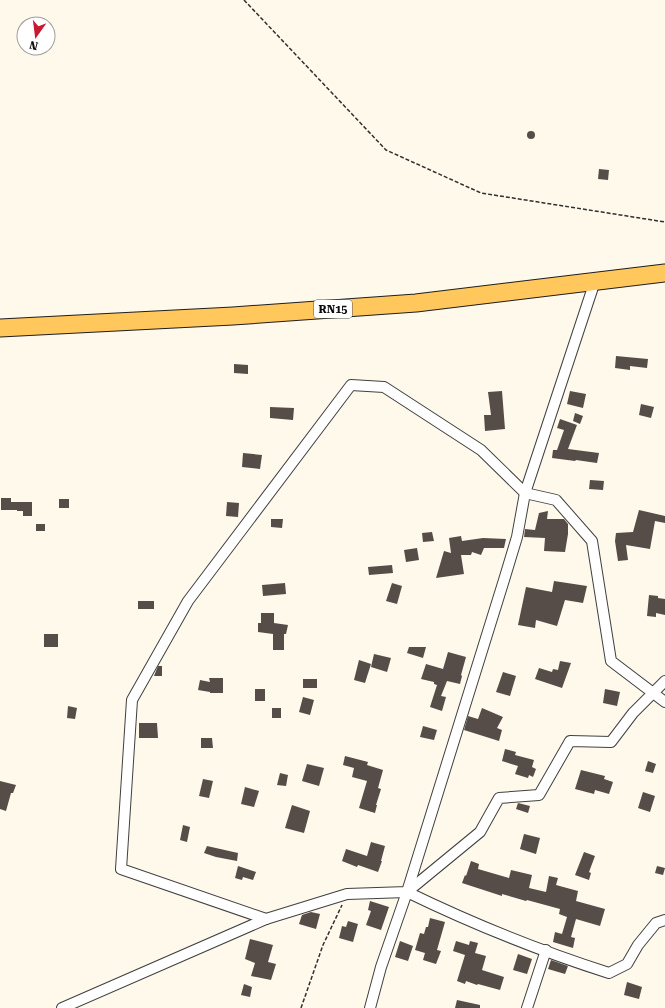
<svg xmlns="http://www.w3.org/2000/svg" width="665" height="1008" font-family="'Roboto Serif',serif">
<rect width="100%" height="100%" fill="#fff9ec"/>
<!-- building -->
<g fill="#564c48">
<circle cx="531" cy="135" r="4"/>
<path d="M599 169 609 170 608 180 598 179Z"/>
<path d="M616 356 648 359 647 368 630 366V370L615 368Z"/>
<path d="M234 364 248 365V374L234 373Z"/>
<path d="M502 391 505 429 485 431 484 415H491L488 392Z"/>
<path d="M570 391 586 394 583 408 567 404Z"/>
<path d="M641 404 654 407 651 418 639 415Z"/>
<path d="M270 407 294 408 293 420 270 418Z"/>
<path d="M575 413 583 416 580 424 573 421Z"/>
<path d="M560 419 577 425 568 449 599 453 597 463 576 460 575 461 552 458 553 450H557L564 430 557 428Z"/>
<path d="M243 453 262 455 260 469 242 467Z"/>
<path d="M590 480 604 481 603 490 589 489Z"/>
<path d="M1 498H11V502H32V516H23V511H17V510H1Z"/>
<rect x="59" y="499" width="10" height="9"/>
<path d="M227 502 239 503 238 517 226 516Z"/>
<path d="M639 510 665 516V523L655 521 650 549 626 545 628 560 618 561 615 541 616 533 633 532Z"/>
<path d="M548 511 547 519H564L568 524V534L565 552 544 551 545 538 524 537 525 529 535 530 539 513Z"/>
<path d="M271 519H283L282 528 271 527Z"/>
<rect x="36" y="524" width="9" height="7"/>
<path d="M432 532 434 541 423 542 422 533Z"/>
<path d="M461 536 462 541 483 538 506 539 504 548H484L481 555 472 552 471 555H461L464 574 436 578 444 551 451 553 449 538Z"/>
<path d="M417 548 419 560 406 562 404 550Z"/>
<path d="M392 565 393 573 369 575 368 567Z"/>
<path d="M554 581 587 586 583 603 565 600 557 626 536 620 535 628 518 625 526 587 552 592Z"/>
<path d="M285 583 286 594 263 596 262 585Z"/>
<path d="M392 583 402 586 397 604 386 601Z"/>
<path d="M649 595 658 596V598L665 599V615L656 613V617L647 616Z"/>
<rect x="138" y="601" width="16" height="8"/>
<path d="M261 613H274V623L288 625 286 634H284V650H273V634L258 632V623H261Z"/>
<rect x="44" y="634" width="14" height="13"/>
<path d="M409 647H426L423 658 407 653Z"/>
<path d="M448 652 466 657 461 675 462 676 460 684 447 681 441 696 446 697 442 711 430 707 437 685 434 684V682L421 679 426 664 443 669Z"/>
<path d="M374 654 391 658 387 672 371 667Z"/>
<path d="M359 660 371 664 365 683 354 680Z"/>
<path d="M560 661 571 663 562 688 535 679 539 668 552 672 553 669 558 670Z"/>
<path d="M158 666H162V676H154Z"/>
<path d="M503 672 516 676 510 696 496 692Z"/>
<path d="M209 678H223V693H210V692L198 690 200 680 210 682Z"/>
<rect x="303" y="679" width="14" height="9"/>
<rect x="255" y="689" width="10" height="12"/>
<path d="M605 689 620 692 617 706 603 703Z"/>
<path d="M303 697 314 700 310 715 299 712Z"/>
<path d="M68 706 77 708 75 719 67 718Z"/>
<rect x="272" y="708" width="9" height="10"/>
<path d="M482 708 503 717 497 728 502 730 499 741 464 730 468 716 478 719Z"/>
<path d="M139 723H157L158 738H139Z"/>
<path d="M423 726 437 730 434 740 420 737Z"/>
<path d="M201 738H212L213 748H201Z"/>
<path d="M505 749 516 752 515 755 534 760 532 767 536 769 533 777 529 775 528 778 515 774 518 766 502 761Z"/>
<path d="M345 756 368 762 367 765 383 770 378 788 381 789 376 805H377L375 813 359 808 367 781 352 777 354 768 343 765Z"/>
<path d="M648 761 656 764 653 773 645 771Z"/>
<path d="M307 764 324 768 319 786 302 781Z"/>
<path d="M581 770 605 776 604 779 613 782 609 794 595 790 594 794 575 789Z"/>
<path d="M280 773 288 775 286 786 277 785Z"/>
<path d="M203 779 213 781 209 798 199 796Z"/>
<path d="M0 781 16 785 13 793H11L6 811 0 809Z"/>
<path d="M245 787 259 791 254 807 241 804Z"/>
<path d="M643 792 655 796 650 812 638 808Z"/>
<path d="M518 803 530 806 528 813 516 809Z"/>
<path d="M292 805 310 811 304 833 285 828Z"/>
<path d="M183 825 190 827 187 842 180 840Z"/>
<path d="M524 834 540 838 536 854 520 849Z"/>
<path d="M371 842 385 846 381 861H382L378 872 358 865 357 867 342 861 346 849 367 856Z"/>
<path d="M207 846 238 853 237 861 216 857 204 853Z"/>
<path d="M584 852 595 856 589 872 591 873 589 880 575 875Z"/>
<path d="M471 861 479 864 478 869 509 878 511 870 532 875 529 888 546 892 549 876 558 878 556 885 578 891 576 901 605 909 600 926 576 919 571 937 575 938 573 948 553 942 555 932 562 934 567 917 559 914 560 909 527 900 526 901 502 894V896L462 883 465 875 466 876Z"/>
<path d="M238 866 256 872 253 880 243 877 242 880 235 878Z"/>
<path d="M657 866 665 868 663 875 655 873Z"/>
<path d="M370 901 389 907 381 930 366 925 371 911 368 910Z"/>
<path d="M311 912 320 914 316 929 299 924 302 915Z"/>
<path d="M430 918 445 922 437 950 441 951 436 964 423 960 425 953 415 950 420 933 424 934 426 927H428Z"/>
<path d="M348 921 358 924 353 942 339 938 342 926 346 927Z"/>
<path d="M250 939 273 945 268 962 276 964 271 980 251 976 255 963 245 959Z"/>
<path d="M400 941 413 946 408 961 395 957Z"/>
<path d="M456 941 469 945 470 941 478 943 475 953 486 956 482 970 504 977 500 990 478 984 477 985 466 981 465 984 457 981 465 955 453 951Z"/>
<path d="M518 954 532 959 527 974 513 970Z"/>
<path d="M551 960 568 966 565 974 548 969Z"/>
<path d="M627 982 642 987 639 999 624 995Z"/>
<path d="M244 984 252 987 250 997 241 995Z"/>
<path d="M457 1000 480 1005V1008H455Z"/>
</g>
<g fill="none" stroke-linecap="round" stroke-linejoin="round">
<defs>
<g id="minor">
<path d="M407 892C473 924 540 951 609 973L627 964 638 945 656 923 665 920"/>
<path d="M266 919 121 869 132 700 188 601 351 385 384 387 481 450 525 493 556 500 592 541 611 661 665 702"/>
<path d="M62 1008 266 919 347 894 407 892 480 832 499 798 539 795 570 741 611 742 633 713 665 681"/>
<path d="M370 1008 381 967 407 892 504 580 517 537 525 493 595 281"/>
<path d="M527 1008 546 950"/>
</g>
<path id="primary" d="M0 328 233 316 416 303 665 273"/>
</defs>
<!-- minor casing -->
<use href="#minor" stroke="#404040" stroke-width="12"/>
<!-- primary casing -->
<use href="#primary" stroke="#1e1e1e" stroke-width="19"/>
<!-- path -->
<g stroke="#2f2f2f" stroke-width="1.5" stroke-dasharray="4 2" stroke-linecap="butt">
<path d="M244 0 386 150 481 193 665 222"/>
<path d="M301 1008 323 945 342 905"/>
</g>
<!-- minor -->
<use href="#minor" stroke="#fff" stroke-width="10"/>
<!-- primary -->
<use href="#primary" stroke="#ffc75c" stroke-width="17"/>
</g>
<g text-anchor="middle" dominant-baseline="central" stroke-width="4" stroke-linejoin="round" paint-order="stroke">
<!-- shield labels -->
<rect fill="#fff" stroke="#565656" stroke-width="1" x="314" y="300" width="38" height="18" rx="3"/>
<g font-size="11" font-weight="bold" fill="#0d0d0d">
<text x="333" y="309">RN15</text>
</g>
</g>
<!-- north arrow -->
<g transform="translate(36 36) rotate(194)"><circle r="19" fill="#ffffff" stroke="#9e9e9e"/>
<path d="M0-3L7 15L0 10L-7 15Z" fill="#c81932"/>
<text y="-6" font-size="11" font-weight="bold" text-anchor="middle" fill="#0d0d0d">N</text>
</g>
</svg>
